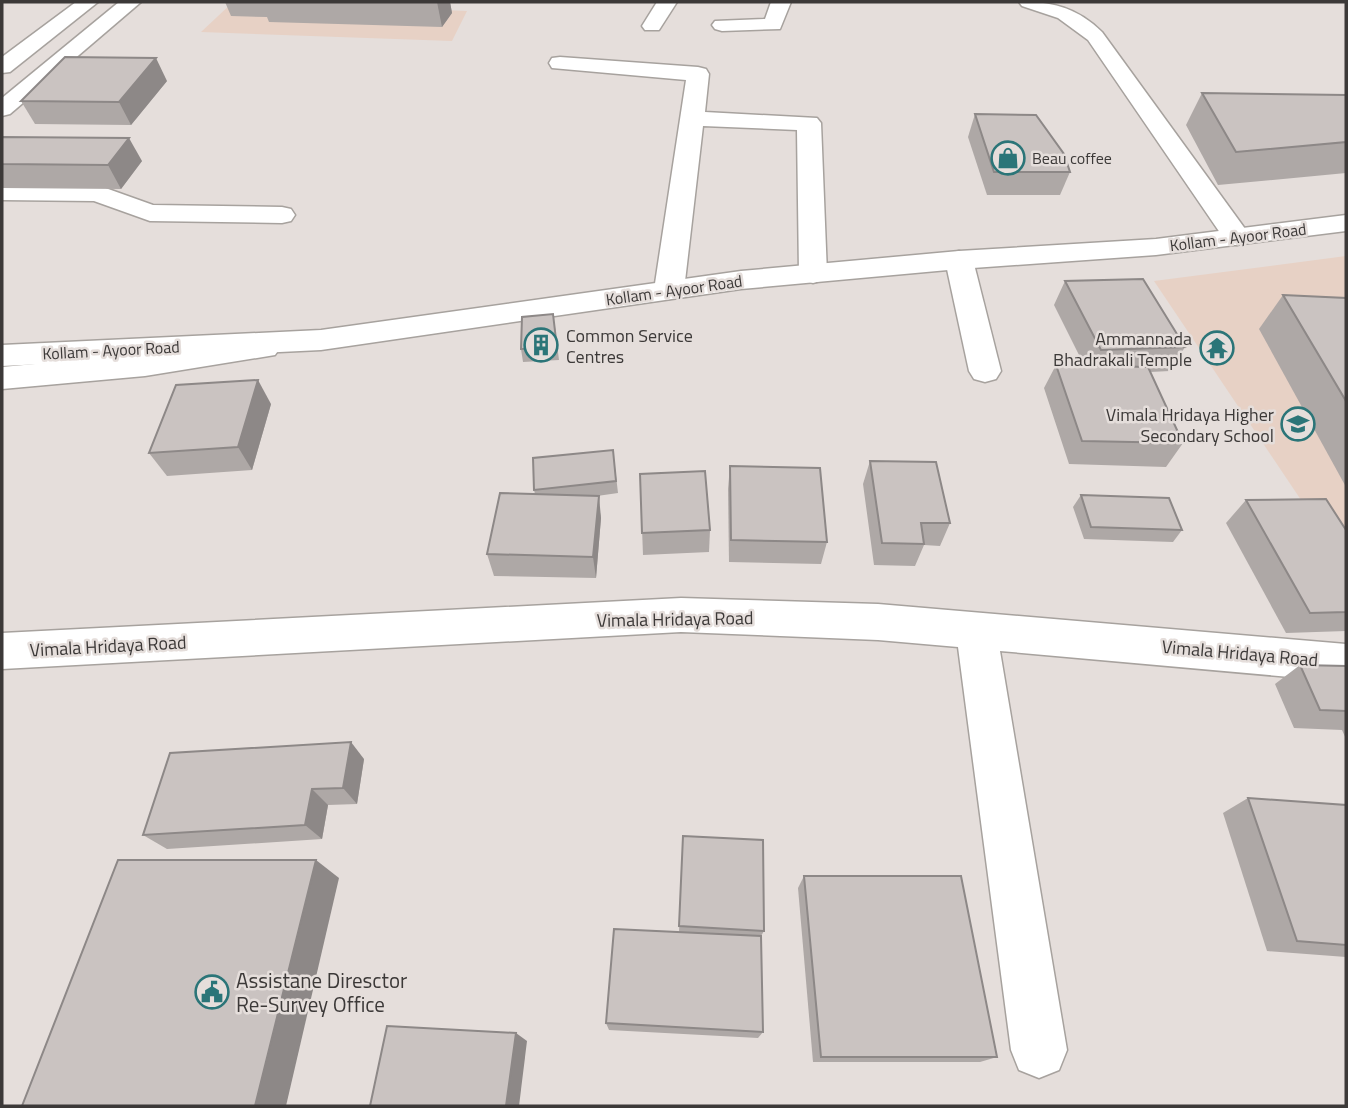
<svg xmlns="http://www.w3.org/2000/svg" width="1348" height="1108" font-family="'Titillium Web',sans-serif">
<rect width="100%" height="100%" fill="#e5dedb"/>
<!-- education -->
<g fill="#e7d1c5">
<path d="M233 2 467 11 452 41 201 32Z"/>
<path d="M1346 256V567L1154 281Z"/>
</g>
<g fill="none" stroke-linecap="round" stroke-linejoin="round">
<defs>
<g id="street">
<path d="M119 2H141L10 114 2 116V98Z"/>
<path d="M657 2H677L659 30H645L642 26Z"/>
<path d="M771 2H791L780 29 722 31 715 29 712 25 715 21 765 19Z"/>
<path d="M1019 2C1052 1 1078 8 1102 32L1251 237 1247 243 1237 245 1227 243 1088 40 1058 18 1022 6Z"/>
<path d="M560 57 698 67 706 69 709 74 705 112 817 118 821 123 827 274 823 280 813 283 803 280 799 274 797 130 703 126 684 290 679 296 669 299 659 296 654 290 686 80 552 68 549 63 552 58Z"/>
<path d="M2 184 97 185 153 205 282 207 291 209 295 215 291 221 282 223 150 221 94 201 2 200Z"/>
<path d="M959 251 969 254 973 260 1001 371 996 379 985 382 974 379 969 371 945 260 949 254Z"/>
<path d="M264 338 275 341 280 348 275 355 145 376 2 389V367L145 354Z"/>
<path d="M681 598 878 604 1346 644V682L1000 651 1067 1050 1059 1070 1039 1078 1019 1070 1011 1050 958 647 878 640 681 632 2 669V633Z"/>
</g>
<g id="secondary">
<path d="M76 2H98L10 72 2 73V57Z"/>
<path d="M1346 215V231L1156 255 959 269 741 289 321 350 2 366V345L321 330 741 271 959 251 1156 239Z"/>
</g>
</defs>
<!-- street casing -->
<use href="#street" stroke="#a7a29e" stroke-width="3"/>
<!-- secondary casing -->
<use href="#secondary" stroke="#a7a29e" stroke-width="3"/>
<!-- street -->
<use href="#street" fill="#fff" fill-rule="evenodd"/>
<!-- secondary -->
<use href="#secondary" fill="#fff" fill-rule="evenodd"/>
</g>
<!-- wall -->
<g fill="#aea8a6">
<path d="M225 2H450L452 13 442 27 269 22 267 17 231 16Z"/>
<path d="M167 81 131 125 35 124 21 101Z"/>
<path d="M1202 93 1346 95V173L1218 185 1186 125Z"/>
<path d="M975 114 1070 172 1060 195H987L968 137Z"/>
<path d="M2 137 142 161 121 189 2 188Z"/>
<path d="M1065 281 1185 347 1170 371 1150 372 1183 443 1166 467 1069 464 1044 388 1056 365H1084L1054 305Z"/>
<path d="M1283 295 1346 298V487L1259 329Z"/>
<path d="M555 327 559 360 523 362 521 349Z"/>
<path d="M271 404 252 470 167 476 149 453Z"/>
<path d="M613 450 618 493 597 496 601 518 596 578 494 576 487 554 535 494 534 490Z"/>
<path d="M870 461 950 523 940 546 924 545 915 566 874 565 863 484Z"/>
<path d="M730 466 827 542 821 564 729 562 728 489Z"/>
<path d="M640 474 710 530 709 552 643 555Z"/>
<path d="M1081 495 1182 530 1173 542 1084 539 1073 507Z"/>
<path d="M1246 500 1346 530V631L1286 633 1226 523Z"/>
<path d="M1300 665 1346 666V739L1342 730 1294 728 1275 684Z"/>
<path d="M364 759 357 804 328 805 322 839 167 849 143 835Z"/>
<path d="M1248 798 1346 805V957L1267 951 1223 813Z"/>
<path d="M683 836 764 931 761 936 763 1032 758 1038 609 1030 606 1023 679 932Z"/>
<path d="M804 876 997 1057 980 1062H813L798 888Z"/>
</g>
<!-- shaded-wall -->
<g fill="#8d8887">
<path d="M437 2H450L452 13 442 27Z"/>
<path d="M156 58 167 81 131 125 119 102Z"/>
<path d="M129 138 142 161 121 189 108 165Z"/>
<path d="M258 380 271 404 252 470 238 447Z"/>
<path d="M599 496 601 518 596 578 593 557Z"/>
<path d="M351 742 364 759 357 804 343 788Z"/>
<path d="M312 789 328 805 322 839 305 825Z"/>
<path d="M316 860 339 878 286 1106H255Z"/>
<path d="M516 1033 527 1041 519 1106H506Z"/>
</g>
<!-- building -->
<g fill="#cac3c1" stroke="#8d8887" stroke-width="2">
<path d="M65 57 156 58 119 102 21 101Z"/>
<path d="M1202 93 1346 95V142L1236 152Z"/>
<path d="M975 114 1036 115 1064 154 1070 172H994Z"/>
<path d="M2 137 129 138 108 165 2 164Z"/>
<path d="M1143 279 1185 347 1101 350 1065 281Z"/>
<path d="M1283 295 1346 298V401Z"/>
<path d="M553 314 557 348 521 349 522 317Z"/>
<path d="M1056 365 1148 367 1183 443 1082 441Z"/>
<path d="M258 380 238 447 149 453 176 385Z"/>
<path d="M613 450 616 481 534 490 533 458Z"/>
<path d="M870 461 936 462 950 523H921L924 544 882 543Z"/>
<path d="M730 466 820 468 827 542 731 540Z"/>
<path d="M705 471 710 530 642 533 640 474Z"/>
<path d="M500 493 599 496 593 557 487 554Z"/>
<path d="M1081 495 1169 498 1182 530 1091 527Z"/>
<path d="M1326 499 1346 530V612L1310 613 1246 500Z"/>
<path d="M1300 665 1346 666V711L1320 710Z"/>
<path d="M351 742 343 788 312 789 305 825 143 835 170 753Z"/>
<path d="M1248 798 1346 805V945L1297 941Z"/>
<path d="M683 836 763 840 764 931 679 926Z"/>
<path d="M118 860H316L255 1106H22Z"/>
<path d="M804 876H961L997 1057H821Z"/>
<path d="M614 929 761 936 763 1032 606 1023Z"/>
<path d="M387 1026 516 1033 506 1106H370Z"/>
</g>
<!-- icons -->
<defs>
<symbol id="shop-ring" viewBox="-11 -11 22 22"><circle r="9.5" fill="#e5dedb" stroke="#2b7578" stroke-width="1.5"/><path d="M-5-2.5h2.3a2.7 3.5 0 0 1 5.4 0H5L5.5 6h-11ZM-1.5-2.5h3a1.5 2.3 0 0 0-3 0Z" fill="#2b7578"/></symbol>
<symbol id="building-ring" viewBox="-11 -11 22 22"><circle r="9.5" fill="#e5dedb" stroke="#2b7578" stroke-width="1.5"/><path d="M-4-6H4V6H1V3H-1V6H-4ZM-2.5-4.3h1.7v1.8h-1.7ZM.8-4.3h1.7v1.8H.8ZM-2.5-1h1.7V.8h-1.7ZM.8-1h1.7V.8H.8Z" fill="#2b7578"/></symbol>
<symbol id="temple-ring" viewBox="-11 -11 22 22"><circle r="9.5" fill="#e5dedb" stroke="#2b7578" stroke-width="1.5"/><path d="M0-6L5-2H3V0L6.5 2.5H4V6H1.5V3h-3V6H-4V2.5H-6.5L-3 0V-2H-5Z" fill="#2b7578"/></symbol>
<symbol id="school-ring" viewBox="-11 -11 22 22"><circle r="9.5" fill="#e5dedb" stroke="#2b7578" stroke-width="1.5"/><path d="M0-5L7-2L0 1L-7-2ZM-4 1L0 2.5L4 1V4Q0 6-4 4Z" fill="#2b7578"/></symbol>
<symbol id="civic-ring" viewBox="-11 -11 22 22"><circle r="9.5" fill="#e5dedb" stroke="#2b7578" stroke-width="1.5"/><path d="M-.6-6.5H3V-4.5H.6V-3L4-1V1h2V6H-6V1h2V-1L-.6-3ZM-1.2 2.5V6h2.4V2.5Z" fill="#2b7578"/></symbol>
</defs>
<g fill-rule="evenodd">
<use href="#shop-ring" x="989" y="139" width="38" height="38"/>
<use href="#building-ring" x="522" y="326" width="38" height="38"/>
<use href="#temple-ring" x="1198" y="329" width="38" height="38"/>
<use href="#school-ring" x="1279" y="405" width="38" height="38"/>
<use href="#civic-ring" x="193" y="973" width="38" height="38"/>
</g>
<g text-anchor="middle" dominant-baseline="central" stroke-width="5" stroke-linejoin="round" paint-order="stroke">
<!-- far-poi labels -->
<g font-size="16" fill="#3c3938" stroke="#e5dedb" text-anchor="start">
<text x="1032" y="158">Beau coffee</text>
</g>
<!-- far-street labels -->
<g font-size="16" fill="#3c3938" stroke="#e5dedb">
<text transform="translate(1238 237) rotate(-7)">Kollam - Ayoor Road</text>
<text transform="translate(674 290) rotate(-8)">Kollam - Ayoor Road</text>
<text transform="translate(111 350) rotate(-3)">Kollam - Ayoor Road</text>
</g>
<!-- poi labels -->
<g font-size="18" fill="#3c3938" stroke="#e5dedb" text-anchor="end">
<text x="566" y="335" text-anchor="start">Common Service<tspan x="566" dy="21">Centres</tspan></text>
<text x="1192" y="338">Ammannada<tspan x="1192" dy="21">Bhadrakali Temple</tspan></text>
<text x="1274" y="414">Vimala Hridaya Higher<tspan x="1274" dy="21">Secondary School</tspan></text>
</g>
<!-- street labels -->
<g font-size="18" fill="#3c3938" stroke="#e5dedb">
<text transform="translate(675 619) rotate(-1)">Vimala Hridaya Road</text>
<text transform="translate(108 646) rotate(-3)">Vimala Hridaya Road</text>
<text transform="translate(1240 653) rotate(5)">Vimala Hridaya Road</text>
</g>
<!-- near-poi labels -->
<g font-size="21" fill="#3c3938" stroke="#e5dedb" text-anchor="start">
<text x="236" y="980">Assistane Diresctor<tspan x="236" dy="24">Re-Survey Office</tspan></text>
</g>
</g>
<!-- border -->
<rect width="1348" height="1108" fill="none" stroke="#3c3938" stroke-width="7"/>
</svg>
